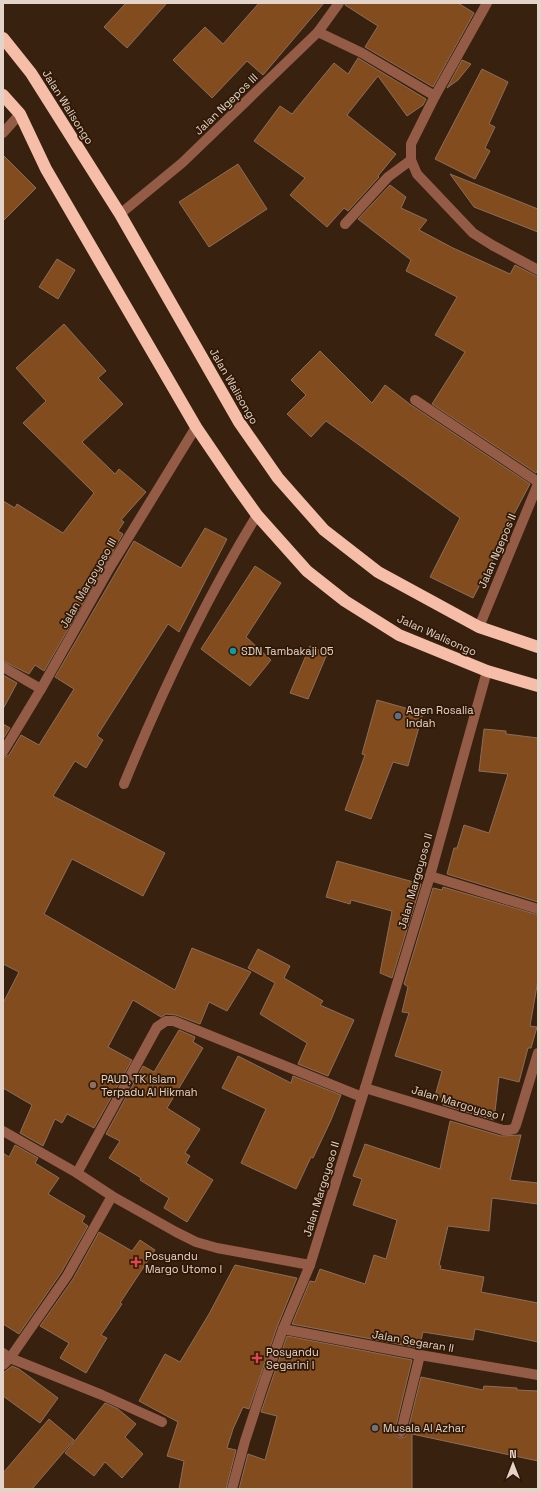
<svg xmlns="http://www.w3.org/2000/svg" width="541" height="1492" font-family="'Space Grotesk',sans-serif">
<rect width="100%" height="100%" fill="#39210f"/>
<!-- building -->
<g fill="#834c1f" stroke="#8b6e59">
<path d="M126 3H167L127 48 104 27Z"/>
<path d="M259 3H324L263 75 247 61 212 98 173 60 205 27 223 44Z"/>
<path d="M345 3H458L474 13 433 87 365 47 378 26 345 5Z"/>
<path d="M358 58 426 99 423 105 407 116 378 76 347 115 396 154 378 176 379 177 348 211 344 208 327 227 290 195 305 178 254 141 280 106 292 114 334 63 348 74Z"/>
<path d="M462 60 471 64 458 80 447 88Z"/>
<path d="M482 69 508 82 489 124 495 127 485 148 490 151 475 179 435 159Z"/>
<path d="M3 155 36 188 3 221Z"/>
<path d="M238 164 267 209 209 247 179 202Z"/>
<path d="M450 174 538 209V232L474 207Z"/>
<path d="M390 185 406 197 401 208 427 220 419 230 453 248 510 274 515 265 538 277V469L536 473 432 404 465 352 435 335 457 297 406 271 411 260 358 219Z"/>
<path d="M57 259 75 270 58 299 39 287Z"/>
<path d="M64 324 106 371 98 378 123 404 82 442 115 474 119 469 146 492 121 520 124 522 118 531 123 534 44 671 35 665 29 674 3 661V501L15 508 17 504 63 533 94 493 23 423 46 401 16 368Z"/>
<path d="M320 351 372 403 385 385 411 405 530 484 506 529 508 530 473 598 430 577 460 518 326 421 311 437 287 414 306 395 291 380Z"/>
<path d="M205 528 227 539 179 632 168 624 97 736 103 740 86 768 75 761 53 796 165 853 143 896 72 859 44 914 175 990 192 948 251 972 227 1011 209 1002 200 1024 176 1015 166 1014 161 1017 133 1000 108 1047 132 1060 94 1128 67 1114 62 1123 55 1119 43 1146 20 1133 32 1105 3 1088V1003L19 972 3 964V758L9 755 21 735 39 745 74 689 55 677 134 541 181 568Z"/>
<path d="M255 566 281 583 246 637 271 660 250 686 201 649Z"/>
<path d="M310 646 327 654 308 699 290 693Z"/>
<path d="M3 675 17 683 3 709Z"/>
<path d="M377 700 423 713 408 766 393 762 371 819 345 810 365 755 362 754Z"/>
<path d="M3 724 10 728 3 739Z"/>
<path d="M484 729 506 731V734L538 738V902L447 874 454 848H457L464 825 489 833 508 774 479 771Z"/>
<path d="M337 861 421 884 392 978 380 973 392 911 351 900 350 904 326 897Z"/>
<path d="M443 887 538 915V980L530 1026 537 1027 531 1048H528L519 1082 499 1077 494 1120 443 1105 445 1098 435 1096 442 1071 395 1056 409 1013 402 1012 408 987 404 984 433 888 442 890Z"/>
<path d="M258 949 290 966 284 978 323 1001 320 1005 354 1020 328 1076 298 1064 307 1043 260 1014 275 983 248 968Z"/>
<path d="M179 1030 195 1037 193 1042 203 1048 167 1108 200 1129 185 1153 190 1156 186 1163 213 1180 187 1222 164 1208 169 1198 140 1180 141 1178 109 1158 120 1141 106 1134 143 1066 154 1072Z"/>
<path d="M238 1056 291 1083 293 1076 341 1095 331 1120 313 1158 311 1157 296 1189 241 1163 266 1109 222 1088Z"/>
<path d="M450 1121 501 1136 521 1135 510 1180 538 1183V1204L492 1198 489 1231 448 1226 439 1265 441 1266 440 1269 484 1277 481 1292 538 1303V1342L475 1329 473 1340 423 1332 419 1348 292 1324 310 1281 315 1282 320 1269 365 1284 374 1255 386 1259 397 1220 353 1205 362 1179 353 1176 365 1144 440 1169Z"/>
<path d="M15 1145 38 1158 35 1163 59 1178 48 1194 85 1216 82 1222 88 1226 61 1273 19 1334 3 1324V1153L9 1157Z"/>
<path d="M99 1232 132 1251 140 1240 155 1250 120 1303 122 1304 101 1335 107 1338 86 1373 60 1358 69 1343 40 1326 73 1279Z"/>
<path d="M235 1265 297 1278 277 1327 249 1409 243 1407 233 1429 227 1448 236 1450 226 1489H179L184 1461 167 1456 178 1422 139 1401 165 1354 180 1362 209 1314Z"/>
<path d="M287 1336 412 1360 395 1430 396 1436 400 1438 405 1437 407 1434 421 1377 483 1390 484 1386 517 1388V1390L538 1391V1461L412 1434V1489H239L248 1454 265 1460 277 1416 261 1412Z"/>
<path d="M12 1366 19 1369 58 1398 40 1423 3 1396V1373Z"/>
<path d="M105 1403 118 1409 136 1424 125 1437 143 1454 122 1478 105 1462 94 1476 65 1453Z"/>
<path d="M49 1419 74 1440 32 1489H3V1473Z"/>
</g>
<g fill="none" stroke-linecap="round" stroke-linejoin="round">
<!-- minor -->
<g stroke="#945c47" stroke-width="10">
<path d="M487 3 435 96 411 144V160L417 174 473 233 492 245 538 270"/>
<path d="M318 32 362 53 435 96"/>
<path d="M3 133 20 114"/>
<path d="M120 214 182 163 318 32 339 3"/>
<path d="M345 224 388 177 411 160"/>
<path d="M415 400 538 482"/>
<path d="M479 627 538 484"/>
<path d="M3 667 41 689"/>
<path d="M3 752 41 689 109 569 196 427"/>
<path d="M124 784C162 691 205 600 257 515"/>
<path d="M430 876 538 909"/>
<path d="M365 1088 503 1130H509L514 1129 516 1125 538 1053"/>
<path d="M3 1131 77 1173 112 1196 176 1232 196 1242 217 1248 310 1265"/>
<path d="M77 1173 157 1027 166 1021H174L362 1097"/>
<path d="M283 1329 420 1355 538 1375"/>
<path d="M3 1353 10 1358 102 1395 162 1422"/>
<path d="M3 1365 10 1358 67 1276 112 1196"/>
<path d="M401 1432 420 1355"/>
<path d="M232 1489 245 1441 265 1380 283 1329 310 1265 365 1088 430 876 487 671"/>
</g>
<!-- highway -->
<g stroke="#f6bea8" stroke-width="12">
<path d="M3 38 31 73 120 214 239 422 278 478 324 530 378 572 479 627 538 647"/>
<path d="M3 95 20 114 46 169 196 427 234 483 257 515 307 571 345 601 399 635 487 671 538 686"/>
</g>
</g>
<!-- markers -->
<circle fill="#0f9aa8" stroke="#2f1805" stroke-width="1.5" cx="233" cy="651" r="4"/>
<circle fill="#5c6f8a" stroke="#2f1805" stroke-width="1.5" cx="398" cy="716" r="4"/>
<circle fill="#8d6e63" stroke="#2f1805" stroke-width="1.5" cx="93" cy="1085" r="4"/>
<g fill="#e0444e" stroke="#2f1805" stroke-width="1.5">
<path d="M134 1256h4v4h4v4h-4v4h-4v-4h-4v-4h4z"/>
<path d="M255 1352h4v4h4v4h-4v4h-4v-4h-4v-4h4z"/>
</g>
<circle fill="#6b7280" stroke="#2f1805" stroke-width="1.5" cx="375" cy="1428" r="4"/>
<g text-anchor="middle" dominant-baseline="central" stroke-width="3.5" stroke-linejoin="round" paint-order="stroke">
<!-- street labels -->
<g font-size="11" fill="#e3d3c8" stroke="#2f1805">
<text transform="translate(226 104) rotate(-44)">Jalan Ngepos III</text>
<text transform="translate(68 107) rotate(58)">Jalan Walisongo</text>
<text transform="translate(234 386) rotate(60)">Jalan Walisongo</text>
<text transform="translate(497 551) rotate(-67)">Jalan Ngepos II</text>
<text transform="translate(88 583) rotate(-60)">Jalan Margoyoso III</text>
<text transform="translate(437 635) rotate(24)">Jalan Walisongo</text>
<text transform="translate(415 881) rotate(-74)">Jalan Margoyoso II</text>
<text transform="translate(458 1103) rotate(17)">Jalan Margoyoso I</text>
<text transform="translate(321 1189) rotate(-73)">Jalan Margoyoso II</text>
<text transform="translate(413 1341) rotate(10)">Jalan Segaran II</text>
</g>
<!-- poi labels -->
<g font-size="11" fill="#e3d3c8" stroke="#2f1805" text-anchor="start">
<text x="241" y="651">SDN Tambakaji 05</text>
<text x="406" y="710">Agen Rosalia<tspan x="406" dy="13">Indah</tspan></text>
<text x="101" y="1079">PAUD, TK Islam<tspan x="101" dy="13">Terpadu Al Hikmah</tspan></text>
<text x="145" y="1256">Posyandu<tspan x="145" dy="13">Margo Utomo I</tspan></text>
<text x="266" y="1352">Posyandu<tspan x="266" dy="13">Segarini I</tspan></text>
<text x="383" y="1428">Musala Al Azhar</text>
</g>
</g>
<!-- border -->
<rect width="541" height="1492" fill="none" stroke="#e3d3c8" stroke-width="8"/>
<!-- north arrow -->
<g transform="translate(513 1464)" stroke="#2f1805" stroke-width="3" paint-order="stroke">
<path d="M0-3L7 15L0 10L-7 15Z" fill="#e3d3c8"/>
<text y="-6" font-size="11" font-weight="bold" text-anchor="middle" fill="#e3d3c8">N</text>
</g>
</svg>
